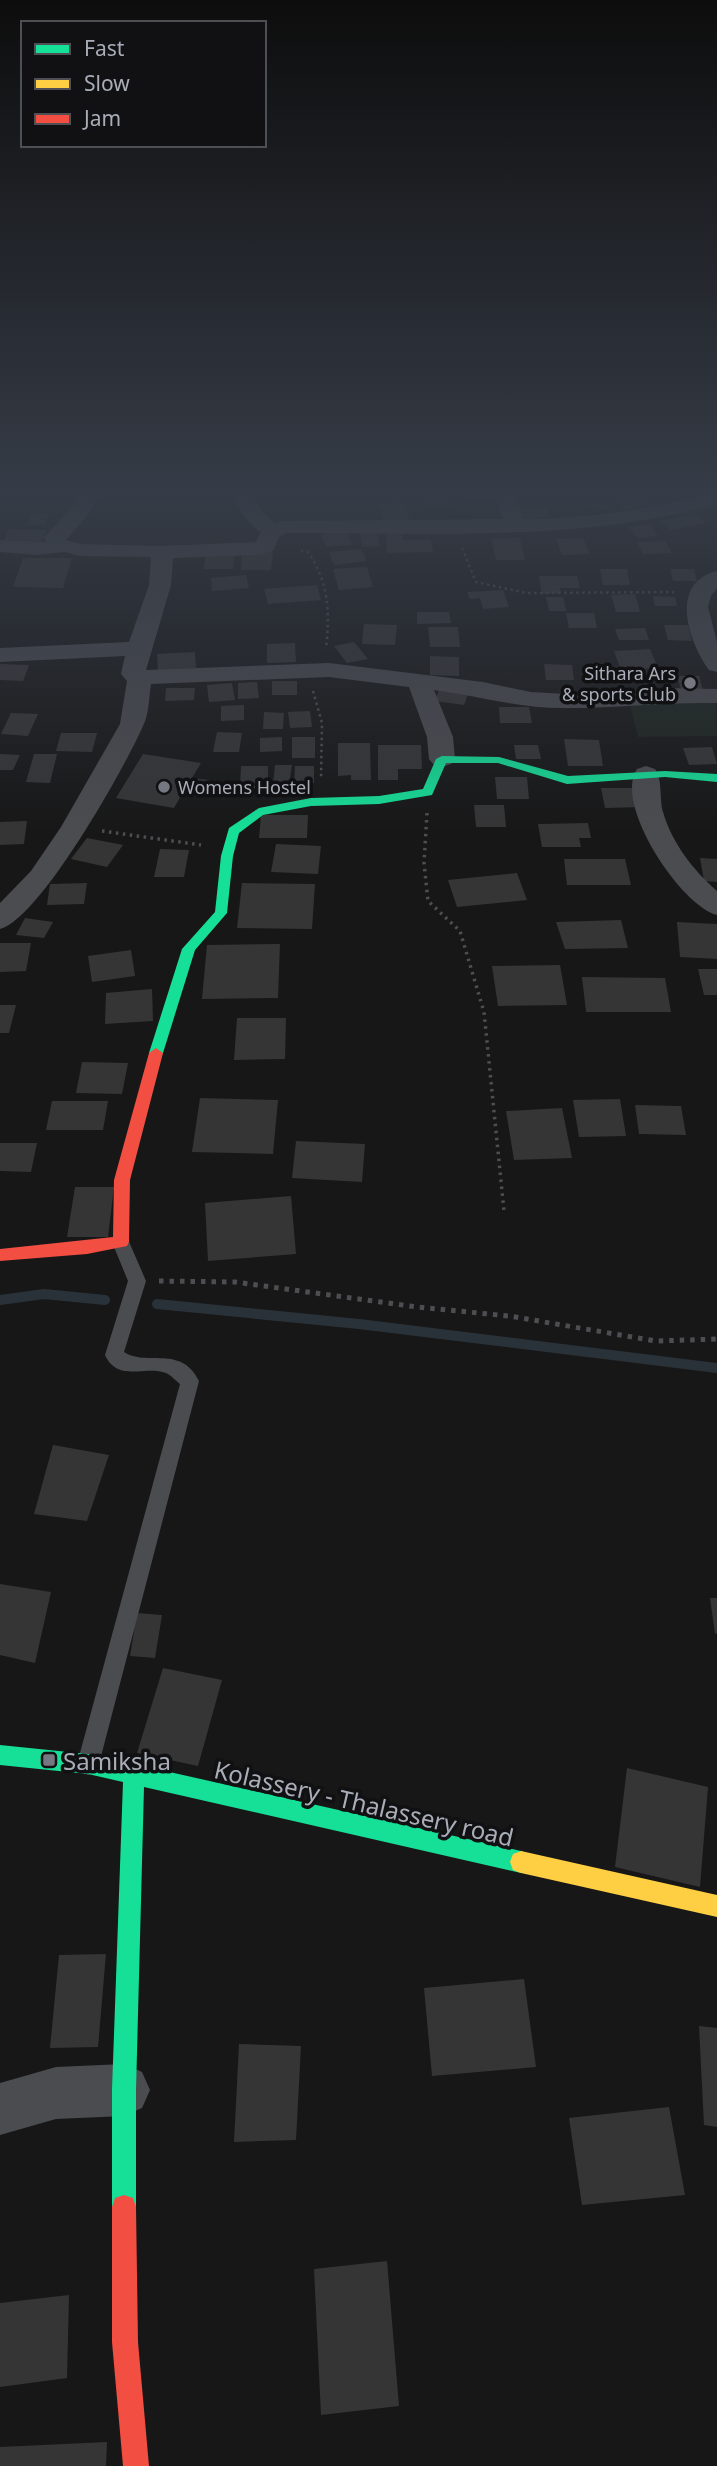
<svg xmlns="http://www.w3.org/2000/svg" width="717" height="2466" font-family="'Noto Sans',sans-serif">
<rect width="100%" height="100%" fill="#171717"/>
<!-- green -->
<path fill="#1d241e" d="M716 700 717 736 638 737 629 701Z"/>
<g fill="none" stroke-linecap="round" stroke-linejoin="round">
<!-- stream -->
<g stroke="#2a3239" stroke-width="10">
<path d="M0 1300 44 1294 105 1300"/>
<path d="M157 1304 359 1324 717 1368"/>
</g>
</g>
<!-- building -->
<g fill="#353536">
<path d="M463 488H491L495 498 467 500Z"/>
<path d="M678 488H709L713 491 689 496Z"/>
<path d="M640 493 653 505 626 510 613 497Z"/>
<path d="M448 494 451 504 427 505 424 495Z"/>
<path d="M404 499 410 519 384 521 378 501Z"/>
<path d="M607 502 611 510 594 511 590 503Z"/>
<path d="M546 507 551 517 526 519 521 509Z"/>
<path d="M31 513H49L45 525H27Z"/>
<path d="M697 514 706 523 670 530 660 521Z"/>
<path d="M649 524 658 536 638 538 628 527Z"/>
<path d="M9 529 47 530 42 541 4 540Z"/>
<path d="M347 531 352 545 326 547 321 534Z"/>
<path d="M360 532H377L379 546 362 547Z"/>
<path d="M402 533 403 540H431L433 552 387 553 386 534Z"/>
<path d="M520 538 525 560H496L491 539Z"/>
<path d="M583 538 590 554 562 555 556 539Z"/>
<path d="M665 541 672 553 643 554 637 542Z"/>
<path d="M361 549 367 561 334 565 329 552Z"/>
<path d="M242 552H273L271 570H241Z"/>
<path d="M206 554H234L233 569H204Z"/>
<path d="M23 558H72L63 588 13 587Z"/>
<path d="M367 567 373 587 339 590 333 569Z"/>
<path d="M600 569H627L630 585H603Z"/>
<path d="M670 569H694L697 581H673Z"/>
<path d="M246 575 249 588 212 591 211 578Z"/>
<path d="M539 576H577L580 588H560L561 593 542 594Z"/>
<path d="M317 585 321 600 268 604 264 589Z"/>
<path d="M503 590 509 607 483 609 480 598 470 599 467 592Z"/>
<path d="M635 594 640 612H616L611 595Z"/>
<path d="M653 596 675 597 677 606H655Z"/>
<path d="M546 597H563L566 611H549Z"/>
<path d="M417 612H449L451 623 417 624Z"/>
<path d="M566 613H594L597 628H569Z"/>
<path d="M364 624 397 625 395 645 362 644Z"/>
<path d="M664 625H688L692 641 668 640Z"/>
<path d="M428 627H458L460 647H430Z"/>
<path d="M645 628 649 640H619L615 629Z"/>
<path d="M354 642 368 659 347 663 334 646Z"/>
<path d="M295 643 296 662 267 663V644Z"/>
<path d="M650 649 658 668 621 670 614 651Z"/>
<path d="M195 652 196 668 158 670 157 654Z"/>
<path d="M430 656 459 657V676L430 675Z"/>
<path d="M0 664 29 665 23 681 0 680Z"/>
<path d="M544 664 572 665 574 680H546Z"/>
<path d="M677 676H699L703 690H681Z"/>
<rect x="272" y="681" width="25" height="14"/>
<path d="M257 682 259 698 238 699V683Z"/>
<path d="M232 683 235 700 209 702 207 685Z"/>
<path d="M166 688H195L194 700 165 701Z"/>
<path d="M439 690 468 694 464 705 435 701Z"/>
<path d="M244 705V720L221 721V706Z"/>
<path d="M499 707H529L532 723H500Z"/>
<path d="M310 711 312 727 290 728 288 712Z"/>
<path d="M264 712 284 713 283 729H263Z"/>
<path d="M11 713 38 714 28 736 1 734Z"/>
<path d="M217 732 242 733 239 752H213Z"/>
<path d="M61 733H97L92 752 56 751Z"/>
<path d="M282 737V751L260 752V738Z"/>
<rect x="292" y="737" width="23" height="21"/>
<path d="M564 739 599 740 603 766H568Z"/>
<path d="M338 743H370L371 780H351V775L338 776Z"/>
<path d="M378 745H421L422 769H398V780H378Z"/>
<path d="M514 745H538L541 759H516Z"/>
<path d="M712 747 717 764 689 765 683 748Z"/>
<path d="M0 754 20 755 13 770H0Z"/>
<path d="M34 754H57L50 783 26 782Z"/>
<path d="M143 754 201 763 192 778 209 780 200 796 182 794 174 808 116 798Z"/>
<path d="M275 765H292L289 785H273Z"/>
<path d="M241 766H268V788H240Z"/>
<path d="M295 766H314V783H294Z"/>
<path d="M495 777H527L529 799H497Z"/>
<path d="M601 788H637L642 807 605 808Z"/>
<path d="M474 805H504L506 827H476Z"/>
<path d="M261 815H308L307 838H259Z"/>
<path d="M27 821 24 844 0 845V822Z"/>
<path d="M588 823 591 838H579L581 847H542L538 824Z"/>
<path d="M87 838 123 845 107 867 71 859Z"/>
<path d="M276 844 321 846 318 874 271 872Z"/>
<path d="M160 849 189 850 184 877H154Z"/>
<path d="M700 858 717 859V882L704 881Z"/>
<path d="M564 859H625L631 885H567Z"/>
<path d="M517 873 527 900 457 907 448 880Z"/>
<path d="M87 883 84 904 47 905 50 884Z"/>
<path d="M242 883 315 884 312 929 237 928Z"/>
<path d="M25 918 53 922 44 938 16 935Z"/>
<path d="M621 920 628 948 565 949 556 922Z"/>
<path d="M677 922 717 924V959L680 957Z"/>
<path d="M0 943H31L26 971 0 972Z"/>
<path d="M280 944 278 998 202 999 207 945Z"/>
<path d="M131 950 135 976 92 982 88 956Z"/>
<path d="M560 965 567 1005 498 1006 492 966Z"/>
<path d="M698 969H717V995H704Z"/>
<path d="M582 977 665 978 671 1012H586Z"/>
<path d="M152 989 153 1021 105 1024 106 993Z"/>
<path d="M0 1005H16L9 1033H0Z"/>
<path d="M237 1018H286L285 1059 234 1060Z"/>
<path d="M82 1062 128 1063 122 1094 76 1093Z"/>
<path d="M200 1098 278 1100 273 1154 192 1152Z"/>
<path d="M620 1099 626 1136 579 1137 573 1100Z"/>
<path d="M52 1101H108L103 1130H46Z"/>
<path d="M635 1105 681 1106 686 1135 639 1134Z"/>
<path d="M562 1108 572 1158 514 1160 506 1111Z"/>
<path d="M296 1141 365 1144 362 1182 292 1178Z"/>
<path d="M0 1143H37L31 1172 0 1171Z"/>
<path d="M75 1187H114L108 1237H67Z"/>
<path d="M291 1196 296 1254 208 1261 205 1203Z"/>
<path d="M53 1445 109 1455 87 1521 34 1514Z"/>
<path d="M0 1584 51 1592 35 1663 0 1655Z"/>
<path d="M710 1598H717V1633L715 1634Z"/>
<path d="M137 1613 162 1615 155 1658 130 1656Z"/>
<path d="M163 1668 222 1680 198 1766 137 1753Z"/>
<path d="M627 1768 708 1787 700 1887 615 1867Z"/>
<path d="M106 1954 98 2047 50 2048 59 1955Z"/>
<path d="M524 1979 536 2067 432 2076 424 1988Z"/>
<path d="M699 2026 717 2028V2127L704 2125Z"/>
<path d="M239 2044 301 2046 296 2140 234 2142Z"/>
<path d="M669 2107 685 2195 582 2205 569 2118Z"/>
<path d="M387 2261 399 2406 321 2415 314 2269Z"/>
<path d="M69 2295 67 2378 0 2387V2303Z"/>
<path d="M107 2442 106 2466H0V2447Z"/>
</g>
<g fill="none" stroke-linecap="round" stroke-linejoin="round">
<!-- path-far2 -->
<g stroke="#4d4e52" stroke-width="2.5" stroke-dasharray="2.5 3.5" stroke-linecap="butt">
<path d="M462 548 476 582 527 593 674 592"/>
<path d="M301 551 308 552C329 583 330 612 326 649"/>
<path d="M313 691 322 723 321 779"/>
</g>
<!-- path-far1 -->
<g stroke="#4d4e52" stroke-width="3.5" stroke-dasharray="2.5 4.5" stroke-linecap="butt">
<path d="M427 813 424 863 428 901 460 931 484 1012 504 1211"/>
<path d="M102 831 201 845"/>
</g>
<!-- path -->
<path stroke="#4d4e52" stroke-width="5" stroke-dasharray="4.5 6" stroke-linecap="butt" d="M159 1281 235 1282 417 1307 509 1316 656 1341 717 1339"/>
<!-- lane -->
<path fill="#4b4c50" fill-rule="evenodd" d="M121 1235 127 1237 146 1281 124 1352C146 1367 181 1344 199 1381L99 1764 96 1772 88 1775 80 1772 77 1764 180 1384C176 1381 171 1375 166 1373 145 1365 118 1383 105 1355L128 1281 112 1242 115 1237Z"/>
<!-- street -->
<g fill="#4b4c50" fill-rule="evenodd">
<path d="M83 488H103L90 512 66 540 80 544 160 546 256 542 261 532C248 524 240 511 234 497L238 488H258L254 497 262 512 275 523 284 521 503 519 492 488H512L524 519C590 519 653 508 717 492V504C577 543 430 532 286 533L279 537 273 551 259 555 173 558 171 585 146 670 329 663 483 682 531 692 566 694 661 688 717 689V703C667 702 617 708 567 708 523 709 478 696 434 690L453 737 455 759 451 764 442 767 433 764 429 759 427 737 409 687 329 677 151 684C149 697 149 714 143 726 125 767 40 919 0 929V903L31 871 61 827 120 724 127 681 121 674 125 656 0 662V648L129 642 149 585 151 557 80 556 64 552 37 555 0 552V540L46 542 44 537 48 533 74 505Z"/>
<path d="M717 571V588L711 596 708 607 717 642V672L709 670C689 642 668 583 717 571Z"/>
<path d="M646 766 655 769C663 780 659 799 663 812 672 843 693 870 717 891V915C681 906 613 804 637 769Z"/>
<path d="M124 2064 142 2072 150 2090 142 2108 124 2116 56 2119 0 2135V2083L56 2067Z"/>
</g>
<!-- fast -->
<g fill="#16e098" fill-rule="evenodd">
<path d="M442 756 499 757 568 776 665 771 717 774V782L665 777 567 784 498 763H446L432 795 379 804 311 806 263 815 239 833 233 856 227 913 195 950 163 1053 161 1056H151L149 1053 182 949 215 912 221 856 229 828 259 808 311 798 379 796 423 789 436 759Z"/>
<path d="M0 1745 88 1754 134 1764 521 1851 529 1854 532 1862 529 1870 521 1873 144 1787 136 2090V2207L133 2216 124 2219 115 2216 112 2207V2090L123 1782 88 1774 0 1765Z"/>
</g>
<!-- slow -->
<path fill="#ffcf43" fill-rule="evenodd" d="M521 1851 717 1895V1917L521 1873 513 1870 510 1862 513 1854Z"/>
<!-- jam -->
<g fill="#f24e42" fill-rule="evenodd">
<path d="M156 1048 163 1053 130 1180 129 1242 127 1246 87 1254 0 1261V1249L113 1237 114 1180 149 1053Z"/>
<path d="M124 2195 133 2198 136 2207 138 2342 149 2466H123L112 2342V2207L115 2198Z"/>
</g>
</g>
<!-- sky -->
<linearGradient id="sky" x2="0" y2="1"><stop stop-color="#0d0d0d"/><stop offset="0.59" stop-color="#363c47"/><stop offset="1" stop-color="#363c47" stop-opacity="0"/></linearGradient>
<rect width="717" height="834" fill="url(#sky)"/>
<!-- markers -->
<g fill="#757880" stroke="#111113" stroke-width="2.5">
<circle cx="690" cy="683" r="7"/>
<circle cx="164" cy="787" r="7"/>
<rect x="42" y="1753" width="14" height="14" rx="3.5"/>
</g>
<g text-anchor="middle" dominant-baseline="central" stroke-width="7" stroke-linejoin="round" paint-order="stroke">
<!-- far-poi labels -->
<g font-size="18" fill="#a8adb8" stroke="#111113" text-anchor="end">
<text x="676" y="673">Sithara Ars<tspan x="676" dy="21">&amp; sports Club</tspan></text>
<text x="178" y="787" text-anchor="start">Womens Hostel</text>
</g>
<!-- near-poi labels -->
<g font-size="24" fill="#a8adb8" stroke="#111113" text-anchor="start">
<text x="63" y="1760">Samiksha</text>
</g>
<!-- near-street labels -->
<g font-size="24" fill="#a8adb8" stroke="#111113">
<text transform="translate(364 1803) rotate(13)">Kolassery - Thalassery road</text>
</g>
</g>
<!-- legend -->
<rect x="21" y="21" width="245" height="126" fill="#111113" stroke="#4d4f55" stroke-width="2"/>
<rect x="35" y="44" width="35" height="10" fill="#16e098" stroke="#4d4f55" stroke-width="2"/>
<text x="84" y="56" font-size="21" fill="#a8adb8">Fast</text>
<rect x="35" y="79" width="35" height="10" fill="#ffcf43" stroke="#4d4f55" stroke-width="2"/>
<text x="84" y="91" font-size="21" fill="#a8adb8">Slow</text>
<rect x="35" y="114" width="35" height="10" fill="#f24e42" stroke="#4d4f55" stroke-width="2"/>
<text x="84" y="126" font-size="21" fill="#a8adb8">Jam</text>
</svg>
